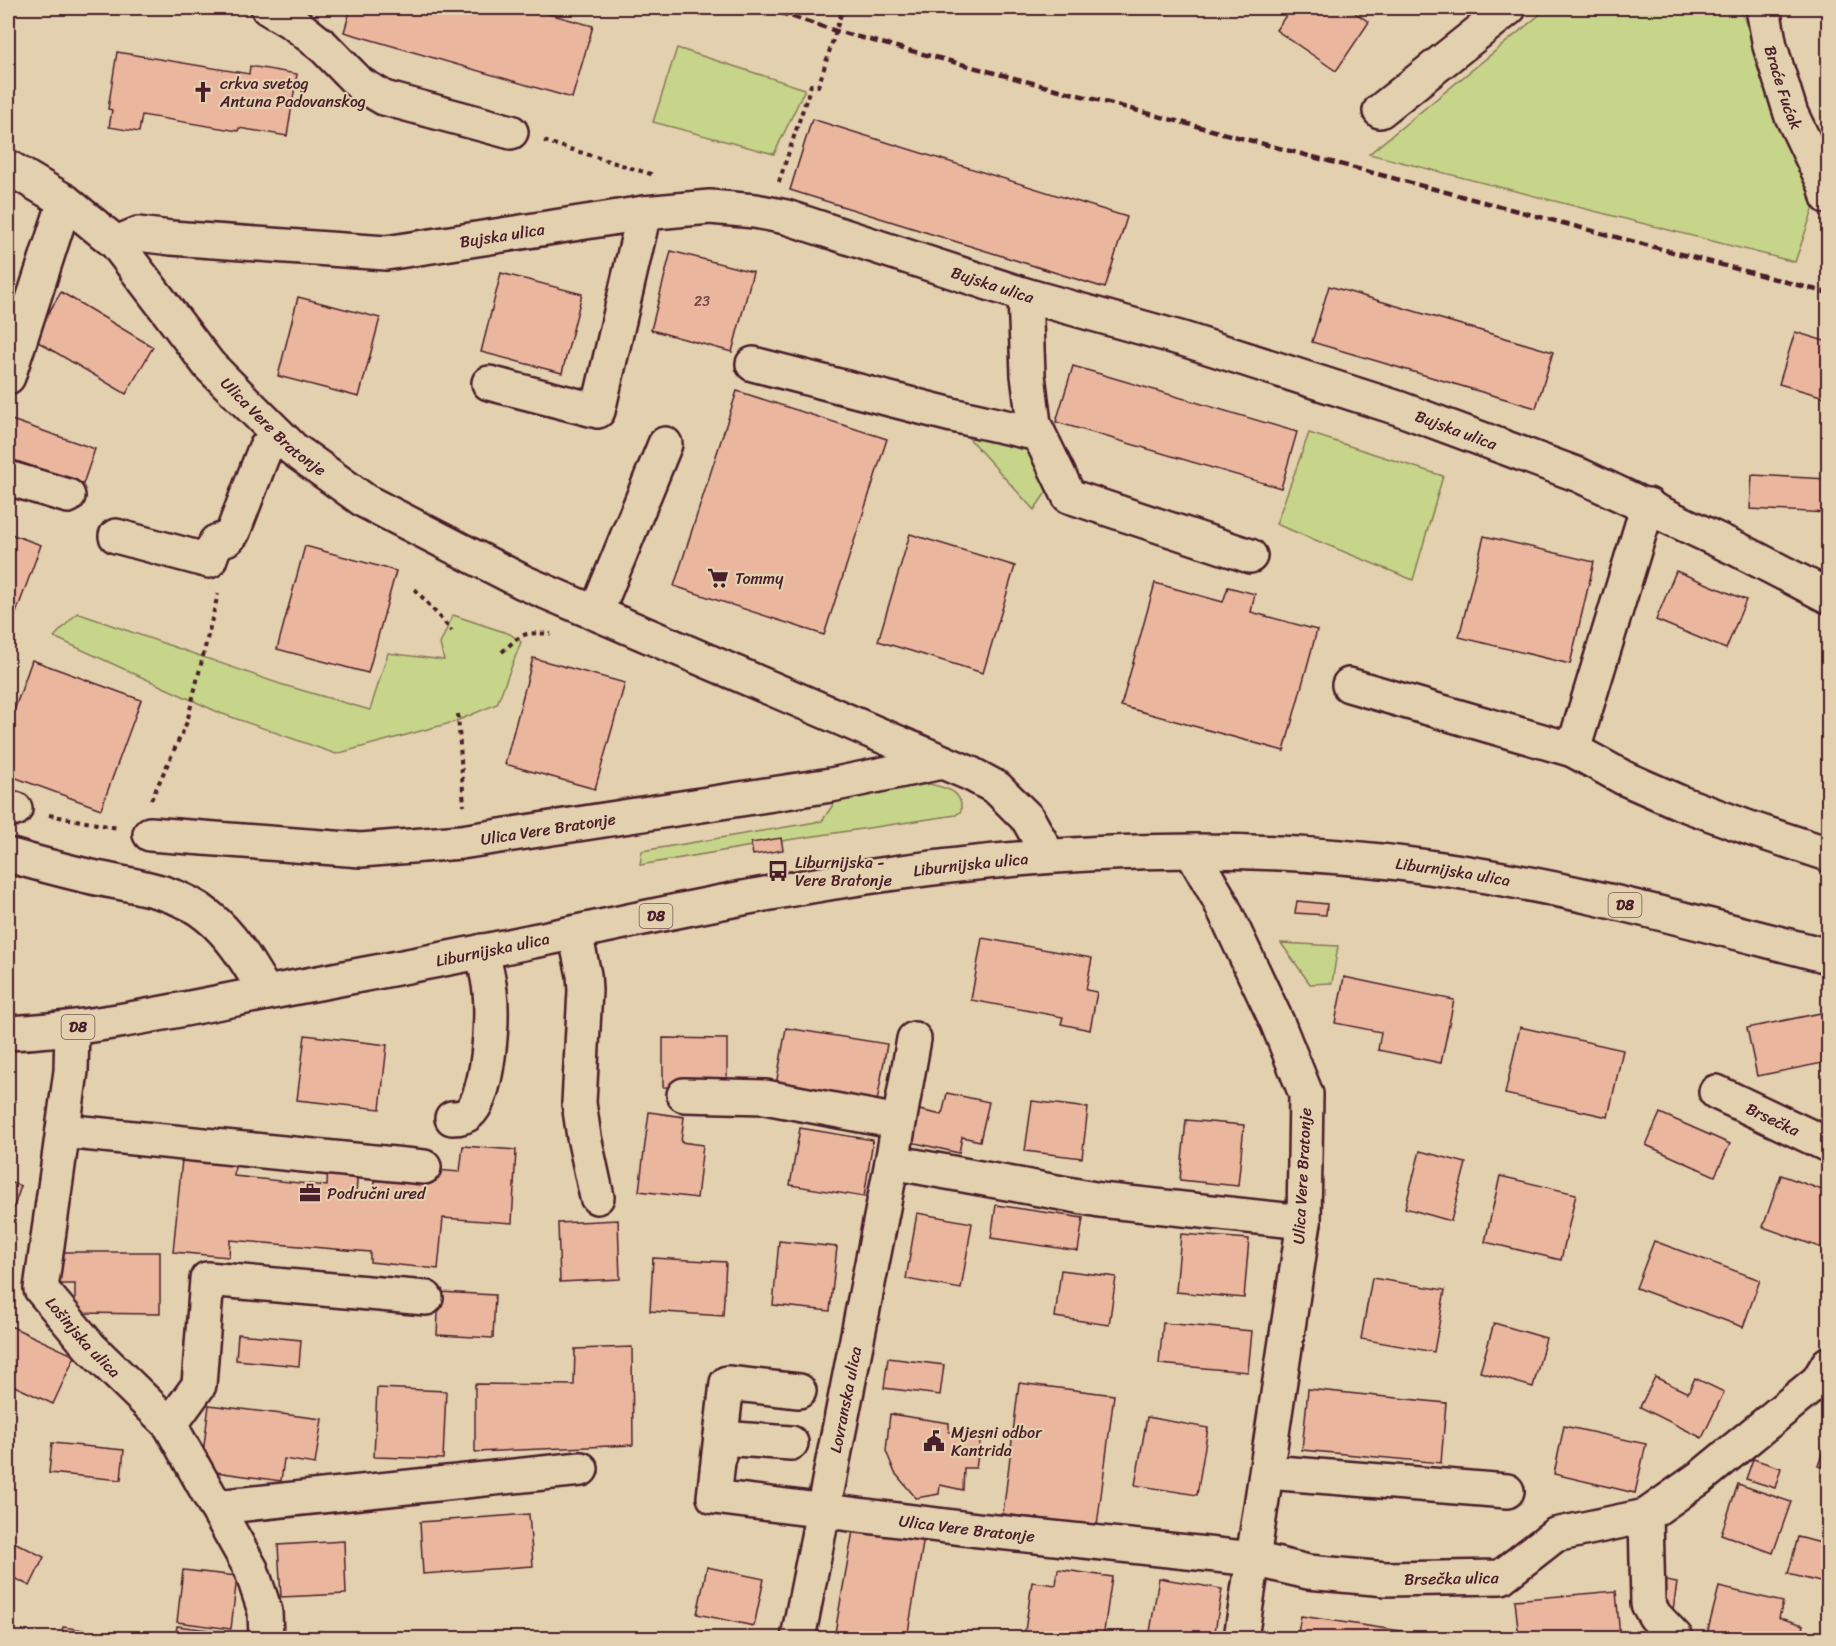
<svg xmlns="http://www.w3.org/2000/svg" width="1836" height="1646" font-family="Sriracha,sans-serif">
<rect width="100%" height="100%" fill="#e3d0ae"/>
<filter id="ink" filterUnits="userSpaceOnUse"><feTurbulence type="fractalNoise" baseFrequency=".0167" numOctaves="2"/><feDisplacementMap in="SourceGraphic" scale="12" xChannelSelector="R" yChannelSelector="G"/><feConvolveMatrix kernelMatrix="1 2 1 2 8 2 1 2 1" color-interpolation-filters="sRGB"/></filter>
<g filter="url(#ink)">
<!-- green -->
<g fill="#c6d589" stroke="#887a5a" stroke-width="1.5">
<path d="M1548 8H1740L1815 204 1795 262 1369 154Z"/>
<path d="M677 48 805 89 774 154 653 122Z"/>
<path d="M955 423 1015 436 1043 465 1049 488 1034 510Z"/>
<path d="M1309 433 1443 476 1413 580 1276 524Z"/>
<path d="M77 613 280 684 370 710 388 653 444 660 440 644 453 615 510 634 521 642 497 704 454 722 336 754 220 713 54 637Z"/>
<path d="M930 784C947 788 963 791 961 811L956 815 781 841 751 843V846L640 865 642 851 822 821 837 799Z"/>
<path d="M1281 943 1338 946 1332 983 1310 984Z"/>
</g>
<!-- building -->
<g fill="#eab79e" stroke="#4a1f2b" stroke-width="1.5">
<path d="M351 8H527L593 26 572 98 344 32Z"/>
<path d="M1291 8H1348L1369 22 1336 71 1276 30Z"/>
<path d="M117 52 249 74 250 66 297 74 287 136 239 128 238 131 142 115 139 132 109 127 112 110 108 109Z"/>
<path d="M812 119 1127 217 1105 288 790 190Z"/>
<path d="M671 251 753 272 732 352 651 330Z"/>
<path d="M501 273 582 294 562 373 481 352Z"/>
<path d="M1329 286 1553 352 1536 408 1312 342Z"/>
<path d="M61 292 153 347 126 394 33 339Z"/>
<path d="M298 297 380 318 359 397 278 376Z"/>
<path d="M1795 332 1828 342V398L1779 384Z"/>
<path d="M1073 366 1297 432 1281 488 1056 422Z"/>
<path d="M737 391 887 439 824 635 674 586Z"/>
<path d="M9 419 95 449 83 484 8 458Z"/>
<path d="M1752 475 1828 479V513L1750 509Z"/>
<path d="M8 533 41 545 12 624 8 622Z"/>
<path d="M910 534 1015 566 983 673 878 641Z"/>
<path d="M1484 536 1594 562 1570 664 1459 637Z"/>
<path d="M305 546 396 571 368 673 277 649Z"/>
<path d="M1676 571 1746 600 1726 649 1656 620Z"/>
<path d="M1155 583 1223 602 1228 587 1255 594 1251 612 1317 630 1284 751 1121 706Z"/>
<path d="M533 658 625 683 595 789 505 764Z"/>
<path d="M32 660 141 700 101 809 8 775V728Z"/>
<path d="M781 838 783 850 753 855 751 843Z"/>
<path d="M1297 901 1327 904 1326 915 1295 913Z"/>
<path d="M982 938 1092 958 1086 990 1097 992 1090 1030 1061 1024 1063 1017 971 1000Z"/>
<path d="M1344 977 1454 1000 1441 1063 1378 1050 1381 1032 1335 1023Z"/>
<path d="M1821 1013 1828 1048V1062L1757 1076 1747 1028Z"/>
<path d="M1520 1027 1623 1050 1608 1117 1505 1094Z"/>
<path d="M786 1028 887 1044 877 1102 776 1085Z"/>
<path d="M305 1035 387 1045 380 1109 297 1100Z"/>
<path d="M663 1038 727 1039V1088L663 1087Z"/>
<path d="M947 1093 989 1102 980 1141 962 1137 959 1153 911 1142 919 1110 942 1115Z"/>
<path d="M1032 1101 1088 1108 1082 1158 1025 1151Z"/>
<path d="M649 1112 684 1117 681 1142 703 1145 697 1198 639 1191Z"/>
<path d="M1660 1113 1730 1144 1715 1176 1646 1145Z"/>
<path d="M1186 1120 1244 1125 1238 1186 1180 1180Z"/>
<path d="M800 1128 873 1140 864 1197 790 1185Z"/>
<path d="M463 1146 516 1150 512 1223 443 1218 438 1269 370 1262V1252L230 1240 229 1257 173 1252 183 1149 236 1154 234 1176 327 1186 328 1163 358 1165 356 1195 374 1196 376 1165 460 1172Z"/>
<path d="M1420 1151 1466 1163 1451 1221 1405 1208Z"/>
<path d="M1781 1175 1828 1192V1230L1822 1248 1763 1227Z"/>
<path d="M1500 1176 1576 1194 1561 1260 1485 1242Z"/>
<path d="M8 1182 21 1186 8 1224Z"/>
<path d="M996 1205 1083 1218 1078 1251 991 1238Z"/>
<path d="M917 1213 972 1223 961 1289 906 1279Z"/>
<path d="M618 1220 620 1279 560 1282 558 1223Z"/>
<path d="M1181 1234 1249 1239 1244 1298 1176 1292Z"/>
<path d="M779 1241 837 1247 830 1311 773 1305Z"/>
<path d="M1654 1241 1760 1280 1743 1327 1636 1288Z"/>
<path d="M53 1252H160V1314L75 1313V1284H53Z"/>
<path d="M653 1258 726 1262 723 1316 650 1311Z"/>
<path d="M1061 1270 1116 1277 1109 1325 1055 1317Z"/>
<path d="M1372 1278 1445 1290 1434 1352 1361 1339Z"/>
<path d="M439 1292 495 1295 493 1338 437 1335Z"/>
<path d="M1163 1323 1252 1331 1248 1372 1159 1364Z"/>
<path d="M1494 1323 1546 1338 1533 1387 1480 1372Z"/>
<path d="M8 1325 75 1356 53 1404 8 1383Z"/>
<path d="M238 1334 301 1340 299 1366 236 1360Z"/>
<path d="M632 1347 633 1445 475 1452V1384L574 1385 575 1349Z"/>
<path d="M888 1358 944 1365 940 1395 884 1388Z"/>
<path d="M1655 1377 1688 1393 1695 1378 1724 1392 1702 1438 1640 1407Z"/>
<path d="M1019 1383 1114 1395 1097 1526 1003 1514Z"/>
<path d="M377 1388 446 1391 443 1459 374 1457Z"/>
<path d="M1308 1389 1446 1403 1441 1463 1302 1450Z"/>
<path d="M209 1405 322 1419 315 1464 284 1459 281 1481 201 1470Z"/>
<path d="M890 1414 949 1423V1432L981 1436 976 1468H964L963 1490 940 1485 939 1494 916 1498 895 1473 886 1451Z"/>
<path d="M1147 1417 1208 1428 1197 1495 1135 1485Z"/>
<path d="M1564 1426 1646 1444 1635 1493 1554 1474Z"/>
<path d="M1828 1437V1469L1818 1466Z"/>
<path d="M52 1443 124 1450 121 1480 49 1473Z"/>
<path d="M1753 1459 1781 1468 1775 1488 1746 1479Z"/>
<path d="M1738 1484 1791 1502 1773 1553 1721 1534Z"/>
<path d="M529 1514 533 1566 423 1574 420 1522Z"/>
<path d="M1828 1515V1584L1788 1574 1798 1537 1821 1543Z"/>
<path d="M854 1525 924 1537 907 1638H834Z"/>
<path d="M344 1541 346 1594 281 1597 278 1545Z"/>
<path d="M14 1542 44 1557 30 1586 8 1575V1555Z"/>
<path d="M707 1567 764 1579 754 1626 697 1614Z"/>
<path d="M1058 1569 1112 1577 1103 1638H1024L1032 1582 1056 1585Z"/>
<path d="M183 1570 237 1576 231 1629 177 1622Z"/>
<path d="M1159 1578 1222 1589 1214 1638H1149Z"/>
<path d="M1655 1579 1677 1583 1673 1610 1650 1606Z"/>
<path d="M1719 1587 1783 1602 1779 1618 1804 1625 1801 1638H1727L1707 1634Z"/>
<path d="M1616 1591 1620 1638H1519L1515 1600Z"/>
<path d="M1301 1616 1414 1633V1638H1297Z"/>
<path d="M177 1626 224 1632 223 1638H175Z"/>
<path d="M63 1627 137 1638H61Z"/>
<path d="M318 1631 385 1638H317Z"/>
</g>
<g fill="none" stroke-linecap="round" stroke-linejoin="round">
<defs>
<g id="minor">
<path d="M268 8 295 24 324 47 360 84 384 98 511 132"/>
<path id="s1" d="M1764 8V14L1770 46 1791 114 1825 185 1828 197"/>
<path d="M1380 111 1509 8"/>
<path id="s2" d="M8 167 65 201 116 243 209 365 293 449 365 501 523 582 971 774 997 788 1028 819 1048 855"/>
<path id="s3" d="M116 243 138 234 171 238 386 253 644 213 710 207 755 211 786 217 1025 295 1183 339 1398 408 1579 475 1739 550 1828 596"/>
<path d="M1025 295 1028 375 1034 424 1069 496 1250 556"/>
<path d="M753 364 952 415 1038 434"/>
<path d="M8 377 65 201"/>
<path d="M489 383 598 411 644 213"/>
<path d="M8 478 68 496"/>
<path d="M116 536 209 561 216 542 228 538 233 532 261 459 265 449 278 434"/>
<path d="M596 613 665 444"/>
<path d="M1349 685 1573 750 1624 778 1681 803 1752 829 1828 854"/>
<path d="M1573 750 1648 505"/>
<path d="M8 808 15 809"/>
<path id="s4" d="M150 834 361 850 461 842 831 785 942 762"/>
<path d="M1192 852 1218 897 1277 1022 1306 1094 1304 1222 1241 1638"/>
<path d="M8 855C32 862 58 869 83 875 124 885 175 888 208 916 234 937 249 965 266 993"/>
<path d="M575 933 584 975 585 990 579 1103 584 1137 597 1197"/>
<path id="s5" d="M72 1028 71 1071 41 1289 90 1347 170 1425 251 1569 265 1611 266 1638"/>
<path id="s6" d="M1716 1092 1828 1145"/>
<path d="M684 1095 765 1097 898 1122"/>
<path d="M452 1118C458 1118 465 1117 469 1113 489 1096 493 1018 490 992 489 979 485 965 482 951"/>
<path d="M63 1131 424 1167"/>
<path d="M892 1162 1100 1200 1304 1222"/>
<path id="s7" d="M799 1391 727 1383 714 1497 978 1530 1254 1559 1308 1572 1386 1579 1501 1577 1555 1535 1646 1516 1701 1477 1818 1381 1828 1364"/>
<path d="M170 1425 199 1385 207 1279 426 1298"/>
<path d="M721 1438 791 1443"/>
<path d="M1267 1472 1507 1491"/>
<path d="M216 1507 581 1469"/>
<path d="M1646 1516 1648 1604 1655 1616 1676 1638"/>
<path id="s8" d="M798 1638 892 1162 914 1039"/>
</g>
<g id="major">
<path id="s9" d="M8 1033C100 1029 191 1007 282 990 364 974 447 959 528 942 607 926 686 908 765 894 981 854 1203 836 1421 866 1559 884 1694 922 1828 956"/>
</g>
</defs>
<!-- minor casing -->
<use href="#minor" stroke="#4a1f2b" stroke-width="38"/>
<!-- major casing -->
<use href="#major" stroke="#4a1f2b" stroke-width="38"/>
<!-- path -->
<g stroke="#4a1f2b" stroke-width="4" stroke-dasharray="4.5 4.5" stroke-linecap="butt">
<path d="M544 141 654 175"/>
<path d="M779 182 811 85 818 86 820 81 843 8"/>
<path d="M415 589 452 631"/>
<path d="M502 652C523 633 522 632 551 634"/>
<path d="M458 714 464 806"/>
<path d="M151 800 187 722 218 594"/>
<path d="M49 815 118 828"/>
</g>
<!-- minor -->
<use href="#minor" stroke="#e3d0ae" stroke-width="33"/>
<!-- major -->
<use href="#major" stroke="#e3d0ae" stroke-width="33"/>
<!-- rail -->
<path stroke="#4a1f2b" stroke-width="4.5" stroke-dasharray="9 4.5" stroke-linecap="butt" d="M766 8 836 31 1828 293"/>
</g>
</g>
<!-- icons -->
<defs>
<symbol id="church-bare" viewBox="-9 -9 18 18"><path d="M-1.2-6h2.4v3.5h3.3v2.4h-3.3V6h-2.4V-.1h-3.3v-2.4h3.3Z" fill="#4a1f2b" stroke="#e3d0ae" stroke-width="2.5" paint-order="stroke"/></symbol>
<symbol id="supermarket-bare" viewBox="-9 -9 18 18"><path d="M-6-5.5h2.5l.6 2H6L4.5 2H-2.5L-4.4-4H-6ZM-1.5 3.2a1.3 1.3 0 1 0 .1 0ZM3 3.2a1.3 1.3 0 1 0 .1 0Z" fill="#4a1f2b" stroke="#e3d0ae" stroke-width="2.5" paint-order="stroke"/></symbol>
<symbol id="bus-bare" viewBox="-9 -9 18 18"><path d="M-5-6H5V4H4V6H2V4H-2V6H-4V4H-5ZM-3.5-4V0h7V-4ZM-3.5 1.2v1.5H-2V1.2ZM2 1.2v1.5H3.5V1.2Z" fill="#4a1f2b" stroke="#e3d0ae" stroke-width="2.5" paint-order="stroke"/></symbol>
<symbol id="office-bare" viewBox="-9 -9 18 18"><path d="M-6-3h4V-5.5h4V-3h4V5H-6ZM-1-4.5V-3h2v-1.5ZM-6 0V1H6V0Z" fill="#4a1f2b" stroke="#e3d0ae" stroke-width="2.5" paint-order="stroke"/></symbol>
<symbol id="civic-bare" viewBox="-9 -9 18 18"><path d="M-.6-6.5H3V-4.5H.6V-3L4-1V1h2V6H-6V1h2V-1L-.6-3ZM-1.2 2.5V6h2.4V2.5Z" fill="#4a1f2b" stroke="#e3d0ae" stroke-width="2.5" paint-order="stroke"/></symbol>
</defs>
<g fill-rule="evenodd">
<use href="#church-bare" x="188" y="77" width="30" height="30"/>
<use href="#supermarket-bare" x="703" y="563" width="30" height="30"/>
<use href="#bus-bare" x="763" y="856" width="30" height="30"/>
<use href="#office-bare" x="295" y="1178" width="30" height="30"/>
<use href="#civic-bare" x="919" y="1426" width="30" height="30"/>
</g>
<g text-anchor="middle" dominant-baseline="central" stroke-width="4.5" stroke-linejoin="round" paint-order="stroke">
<!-- number labels -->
<g font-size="14" fill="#724548">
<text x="702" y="301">23</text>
</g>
<!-- shield labels -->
<g fill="#e3d0ae" stroke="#785452" stroke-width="1.5">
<rect x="1608.5" y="893" width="33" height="24" rx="4.5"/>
<rect x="639.5" y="904" width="33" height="24" rx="4.5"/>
<rect x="61.5" y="1015" width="33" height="24" rx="4.5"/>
</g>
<g font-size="15" font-weight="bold" fill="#4a1f2b">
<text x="1625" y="905">D8</text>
<text x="656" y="916">D8</text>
<text x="78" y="1027">D8</text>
</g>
<!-- poi labels -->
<g font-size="16" fill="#4a1f2b" stroke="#e3d0ae" text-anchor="start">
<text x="220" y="83">crkva svetog<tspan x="220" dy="18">Antuna Padovanskog</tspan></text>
<text x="735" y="578">Tommy</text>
<text x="795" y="862">Liburnijska -<tspan x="795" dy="18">Vere Bratonje</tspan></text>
<text x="327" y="1193">Područni ured</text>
<text x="951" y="1432">Mjesni odbor<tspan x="951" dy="18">Kantrida</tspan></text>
</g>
<!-- street labels -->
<g font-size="16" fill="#4a1f2b" stroke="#e3d0ae">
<text stroke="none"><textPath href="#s1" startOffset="82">Braće Fućak</textPath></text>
<text stroke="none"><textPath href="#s3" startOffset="390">Bujska ulica</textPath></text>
<text stroke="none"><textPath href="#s3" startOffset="894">Bujska ulica</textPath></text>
<text stroke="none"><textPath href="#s2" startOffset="375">Ulica Vere Bratonje</textPath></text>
<text stroke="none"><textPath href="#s3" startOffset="1380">Bujska ulica</textPath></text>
<text stroke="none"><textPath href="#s4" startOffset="400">Ulica Vere Bratonje</textPath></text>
<text stroke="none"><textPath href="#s9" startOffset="978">Liburnijska ulica</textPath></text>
<text stroke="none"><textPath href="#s9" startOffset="1462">Liburnijska ulica</textPath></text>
<text stroke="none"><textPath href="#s9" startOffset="492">Liburnijska ulica</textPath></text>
<text stroke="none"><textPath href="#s6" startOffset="63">Brsečka</textPath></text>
<text transform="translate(1302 1176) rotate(-87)">Ulica Vere Bratonje</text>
<text stroke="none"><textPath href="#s5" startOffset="327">Lošinjska ulica</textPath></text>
<text stroke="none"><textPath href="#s8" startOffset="243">Lovranska ulica</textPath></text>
<text stroke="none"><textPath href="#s7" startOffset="442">Ulica Vere Bratonje</textPath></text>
<text stroke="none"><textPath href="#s7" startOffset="930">Brsečka ulica</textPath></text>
</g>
</g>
<!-- margin -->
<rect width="1836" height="1646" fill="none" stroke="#e3d0ae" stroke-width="30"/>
<rect x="15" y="15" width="1806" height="1616" fill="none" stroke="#4a1f2b" stroke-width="2" filter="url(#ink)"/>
</svg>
